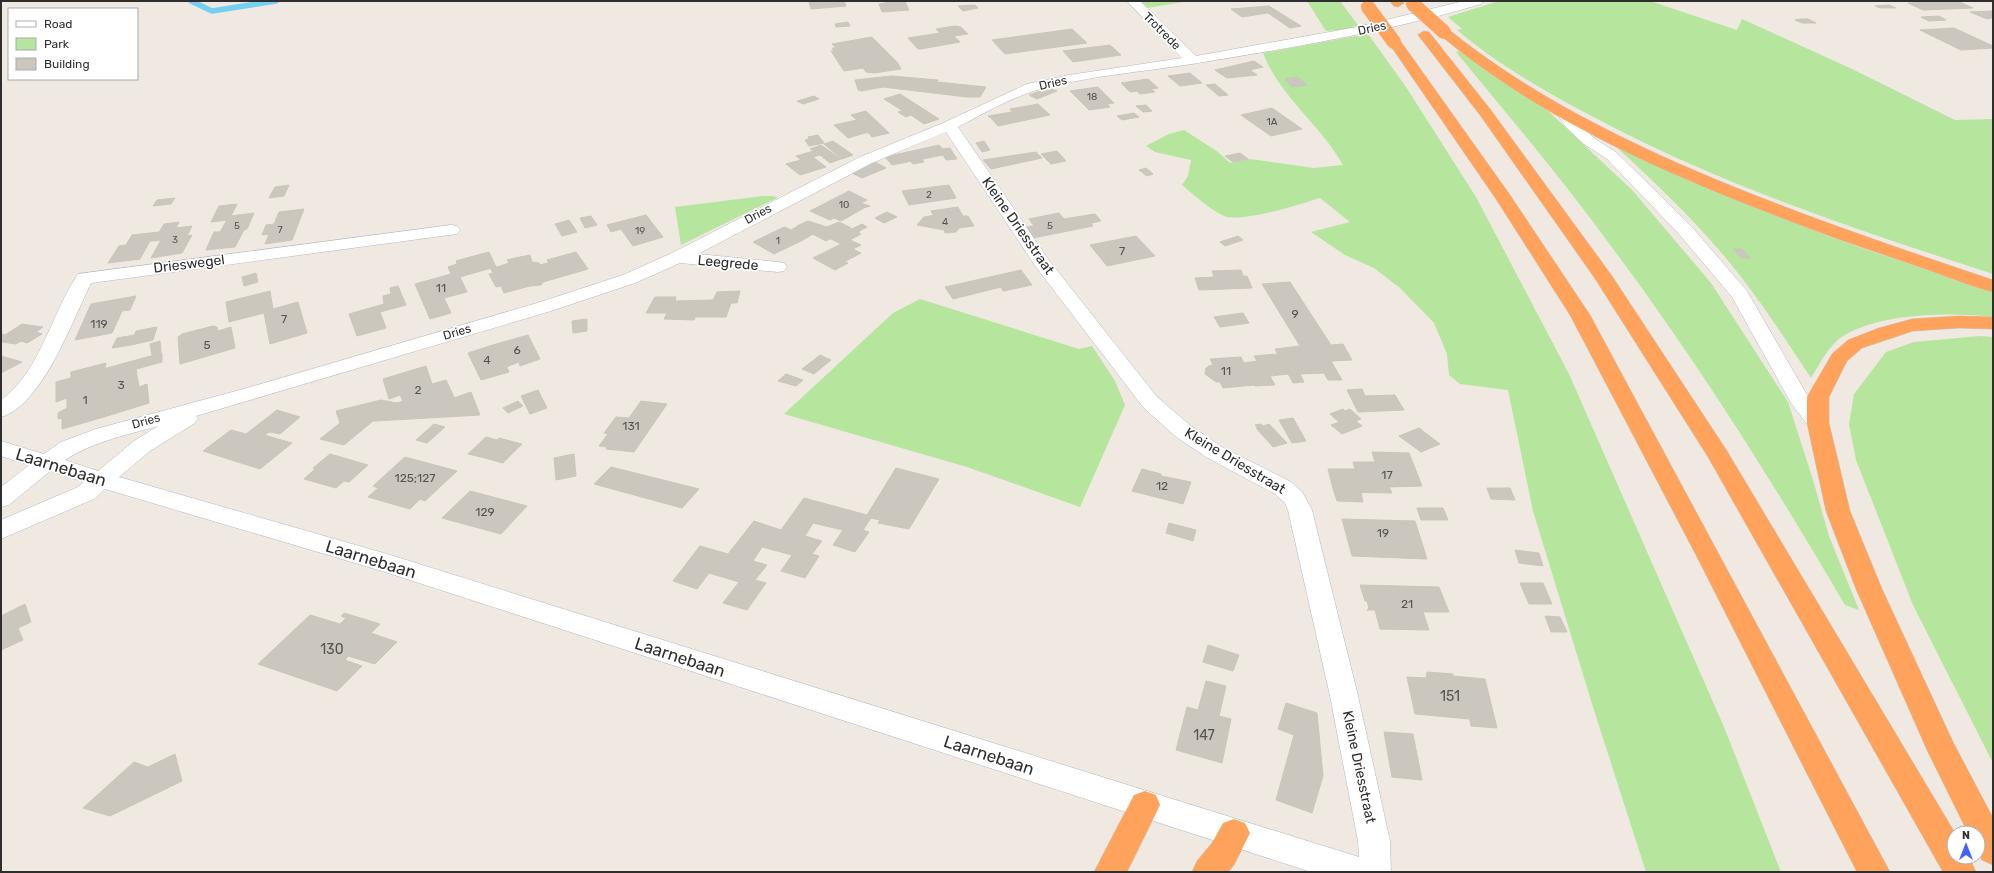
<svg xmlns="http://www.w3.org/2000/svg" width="1994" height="873" font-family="Rubik,sans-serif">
<rect width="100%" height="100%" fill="#efe9e1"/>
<!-- green -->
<g fill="#b6e59e">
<path d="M1140 1H1190L1146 8Z"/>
<path d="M1307 1H1340L1360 28 1326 31Z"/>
<path d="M1499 1H1650L1737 30 1742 19 1852 69 1955 120 1993 119V274C1861 231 1729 188 1605 123 1553 96 1502 68 1457 30L1462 29 1448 17Z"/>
<path d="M1368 34 1406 87 1476 197 1569 374 1724 727 1781 872H1646L1593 707 1533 511 1508 390 1460 384 1449 375 1447 354 1434 323 1400 288 1374 268 1345 255 1311 232 1350 222 1320 198C1301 204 1242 223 1224 216 1209 209 1195 196 1182 185L1188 176 1191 160 1155 152 1146 146 1169 134 1184 130 1218 152 1230 163 1250 159 1314 168 1343 165C1321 125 1280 97 1263 53Z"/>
<path d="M1459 51 1546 109 1633 191 1711 283 1788 402 1813 480 1829 536 1859 610 1845 605C1773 482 1697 361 1611 246 1562 179 1509 116 1456 52Z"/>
<path d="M1614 145C1673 172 1732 199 1792 222 1858 248 1926 270 1993 291V317C1952 312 1881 313 1845 335 1829 344 1820 364 1811 378 1784 337 1757 295 1725 257 1691 217 1653 180 1614 145Z"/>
<path d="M763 196H774L777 198 681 245 675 207Z"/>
<path d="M920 299 1079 349 1092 346 1115 381 1125 405 1080 507 967 467 784 414 893 313Z"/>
<path d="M1980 336 1993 337V763L1913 605 1856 460 1849 424 1854 394 1886 352 1914 342Z"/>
</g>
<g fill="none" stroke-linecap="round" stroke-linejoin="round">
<!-- stream -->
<path stroke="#75cff0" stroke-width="5.5" d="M191 1 212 11 276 1"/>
</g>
<!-- building -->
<g fill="#cbc7bf" stroke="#cbc5ba">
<path d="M844 1 846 6 811 9 809 2Z"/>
<path d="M885 1H907L905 2 909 10 882 12 879 4 886 3Z"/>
<path d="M1957 1 1973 8 1923 10 1908 3Z"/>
<path d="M975 5 978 8 963 11 958 6Z"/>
<path d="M1889 5 1896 8H1880L1875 6Z"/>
<path d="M1269 6 1301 26 1290 28 1268 13 1242 17 1231 9Z"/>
<path d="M1993 11V18L1987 19 1970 12Z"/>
<path d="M1939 16 1946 20 1929 21 1921 17Z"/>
<path d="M1800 19H1808L1816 23H1802L1795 20Z"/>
<path d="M848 22 850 26 836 27 835 24Z"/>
<path d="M955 26 961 27 968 34 954 36 960 42 921 49H918L908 38 940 33 936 29Z"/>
<path d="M1954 28 1993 46V48L1961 50 1920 30Z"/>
<path d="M1072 29 1087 43 1005 54 992 40Z"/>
<path d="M872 37 897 62 901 69 874 73 866 72 863 68 844 71 831 51H834L832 48H836L832 44Z"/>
<path d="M1110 45 1121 55 1073 62 1063 51Z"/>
<path d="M1254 61 1263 67 1250 70 1257 75 1227 78 1215 70Z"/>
<path d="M1190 73 1202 83 1180 86 1168 76Z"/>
<path d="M891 76 938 80 937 82 986 87 980 97H967L883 87 861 91 858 90 855 80Z"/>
<path d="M1297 77 1307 85 1292 87 1285 79Z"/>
<path d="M1148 79 1158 88 1130 92 1121 83Z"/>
<path d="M1215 84 1228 95 1219 96 1206 85Z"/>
<path d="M1098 87 1114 103 1107 104 1110 107 1089 110 1070 91Z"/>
<path d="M1049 88 1057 91 1037 99 1029 95Z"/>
<path d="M1151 89 1155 92 1140 94 1137 91Z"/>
<path d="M900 94 939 119 924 124 911 115 906 117 898 112 903 111 884 99Z"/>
<path d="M814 96 819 99 803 104 797 101Z"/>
<path d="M1038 104 1050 115 998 126 991 118 1013 113 1010 109Z"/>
<path d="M1146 105 1152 111 1143 112 1136 106Z"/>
<path d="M1272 108 1302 129 1271 136 1241 115Z"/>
<path d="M866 111 889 133 872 137 869 133H865L848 138 834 125 857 120 851 115Z"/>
<path d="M1012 112 1013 113 991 118 988 116Z"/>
<path d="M1134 113 1139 117 1122 120 1117 116Z"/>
<path d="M818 135 824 143 809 146 805 140 809 139 808 137Z"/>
<path d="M833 141 853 155 842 159 824 144Z"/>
<path d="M984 141 990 150 982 152 976 143Z"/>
<path d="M821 145 841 159 830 163 820 155 813 157 826 167 800 175 786 164 801 160 796 156 814 151 810 149Z"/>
<path d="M939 145 943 149 950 148 957 159 946 160 943 155 892 165 885 157Z"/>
<path d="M1057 151 1066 161 1051 164 1041 154Z"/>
<path d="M1036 152 1042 158 991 169 983 160Z"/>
<path d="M1240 153 1248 159 1233 162 1225 156Z"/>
<path d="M922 159 924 162 913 164 910 161Z"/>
<path d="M875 162 886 168 862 178 852 173Z"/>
<path d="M1146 168 1153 174 1147 176 1139 170Z"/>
<path d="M289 185 284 196 269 198 275 187Z"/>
<path d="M949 185 956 198 909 205 902 191Z"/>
<path d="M849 191 867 200 861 203 870 206 864 208 841 221 834 218 830 220 810 211Z"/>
<path d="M175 198 171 204 153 206 157 200Z"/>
<path d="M237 204 231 216 254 213 247 229 244 230 235 247 206 250 214 232H220L227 220 211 222 219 206Z"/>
<path d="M958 207 960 211 934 216 931 211Z"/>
<path d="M304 209 292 240 265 244 269 234 262 235 266 225 274 224 279 212Z"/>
<path d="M960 211 963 216H968L974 226 959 228 956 232 945 233 944 230 917 225 924 217Z"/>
<path d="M887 212 897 217 884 223 875 218Z"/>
<path d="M1059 213 1073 230 1033 238 1025 227 1034 226 1029 219Z"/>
<path d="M1095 214 1101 221 1091 223 1093 226 1073 230 1064 219Z"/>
<path d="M646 215 663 237 633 246 621 229 611 232 607 225Z"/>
<path d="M591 216 597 225 585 228 580 218Z"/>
<path d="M569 220 577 232 562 236 555 224Z"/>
<path d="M808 221 827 227 840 234 826 241 797 226Z"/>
<path d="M179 222 176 228 192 226 187 236 192 235 182 253 151 258 161 240 154 241 164 224Z"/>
<path d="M839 222 851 228 840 234 827 227Z"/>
<path d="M862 224 867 227 858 232 861 234 850 240 861 245 853 249 861 253 844 262 848 263 835 270 813 258 841 244 831 239Z"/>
<path d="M798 226 813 234 803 240 782 228 785 227 791 230Z"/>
<path d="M782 228 803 240 774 254 753 242Z"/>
<path d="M159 232 154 241H150L140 259 108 263 119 246 126 245 132 235Z"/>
<path d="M1136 236 1155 256 1107 266 1090 245Z"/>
<path d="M1238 236 1243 240 1225 246 1220 242Z"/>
<path d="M1733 249H1742L1751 258H1741Z"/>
<path d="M489 252 496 267 477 272 470 257Z"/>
<path d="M576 252 588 269 557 278 547 260Z"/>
<path d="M530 255 532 262 539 263 540 265 548 263 557 278 543 282 541 285 530 286 515 258Z"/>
<path d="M470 257 477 272 460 277 467 292 444 298 451 313 430 319 415 284 451 274 448 267 457 264 456 261Z"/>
<path d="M515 258 530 286 504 293 501 286 496 287 489 274 493 273 491 269 509 263 507 260Z"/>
<path d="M1021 270 1032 285 1003 291 1001 287 953 299 945 287Z"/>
<path d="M1241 270 1243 276H1247L1252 288 1199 290 1195 278 1214 277 1212 271Z"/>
<path d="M256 273 258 282 244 286 242 277Z"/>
<path d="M1290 282 1331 345 1343 344 1352 360 1331 361 1342 380H1328L1324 373 1300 374 1304 382 1293 383 1275 349 1300 346 1262 284Z"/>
<path d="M398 286 406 305 380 312 386 328 357 336 349 314 384 304 383 296 391 294 390 288Z"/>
<path d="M270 291 273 309 298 302 307 333 270 344 264 313 229 322 226 302Z"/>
<path d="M740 291 737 303H731L726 317H695L694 320 664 319 667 313H646L655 297H676L675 301 713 300 717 292Z"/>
<path d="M136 296 130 310 122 311 112 333 75 340 91 304Z"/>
<path d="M1243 313 1249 323 1220 327 1214 317Z"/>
<path d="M587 319V331L573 333 572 321Z"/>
<path d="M22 324 28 325 1 342V334L5 335Z"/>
<path d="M28 325 43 327 36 332 42 334 27 343 21 341 16 344 1 342Z"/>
<path d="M213 326 217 327 218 331 231 327 235 348 180 364 178 337 182 334Z"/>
<path d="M157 327 153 340 131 345 136 331Z"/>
<path d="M135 335 131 345 112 348 117 338Z"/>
<path d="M528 335 540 359 520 366 519 362 506 367 496 344Z"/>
<path d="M160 341 161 353 152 355 150 344Z"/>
<path d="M496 344 509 372 481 380 468 353Z"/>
<path d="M162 353V362L136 369 139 387 147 384 149 403 104 417 103 369Z"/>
<path d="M1278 354 1289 374 1270 376 1275 385 1255 386 1243 363 1257 361 1254 356Z"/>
<path d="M820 355 831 360 814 374 802 369Z"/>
<path d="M1 356 22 362 1 373Z"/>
<path d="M1241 357 1254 385 1223 388 1220 382H1216L1205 374 1206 368 1209 366 1213 365 1210 359Z"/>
<path d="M106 363 105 368 71 378V372Z"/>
<path d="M426 366 432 384 446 380 463 416 340 423 336 411 381 400 397 403 403 401 400 395 389 399 383 379Z"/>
<path d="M103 369 104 417 62 429V418L58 419V413L67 408V398L56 402V382Z"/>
<path d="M786 374 803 380 796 386 778 381Z"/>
<path d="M1362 389 1365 396 1395 395 1404 410 1358 412 1347 390Z"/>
<path d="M538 390 547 408 530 414 521 396Z"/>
<path d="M471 392 480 415 463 416 454 398Z"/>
<path d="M518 401 523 406 508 413 503 408Z"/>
<path d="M641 401 667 404 634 452 606 449 607 447 599 446 608 434 604 433 616 417 629 418Z"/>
<path d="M1343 409 1345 411 1350 409 1361 419 1356 421 1362 426 1342 434 1331 425 1339 422 1330 414Z"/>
<path d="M277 410 300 417 280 434 270 432 264 435 292 443 260 469 203 451 231 430 246 434Z"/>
<path d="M1293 418 1306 441 1292 443 1279 420Z"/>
<path d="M373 421 344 445 320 439 340 423Z"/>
<path d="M434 424 445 427 427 443 416 440Z"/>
<path d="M1261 424 1263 426 1269 424 1287 443 1273 447 1256 428H1258L1255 425Z"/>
<path d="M1419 428 1440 444 1421 452 1399 436Z"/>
<path d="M486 437 497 440 481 457 468 454Z"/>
<path d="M499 438 522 444 503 463 481 457Z"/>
<path d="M1372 452 1409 453 1422 486 1389 487 1392 493 1334 492 1331 481H1359L1353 462H1375Z"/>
<path d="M330 454 368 465 349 482 344 481 336 488 304 479 315 469 313 468Z"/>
<path d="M574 454 576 476 556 480 554 458Z"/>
<path d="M405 457 457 471 425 501 420 499 410 509 368 497 378 488 373 486Z"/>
<path d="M611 467 699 489 682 508 594 484Z"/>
<path d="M896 468 939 479 909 529 878 523 880 520 871 518 863 530 869 532 855 552 833 545 843 530 813 523 805 536 822 541 812 554 819 556 805 578 781 571 792 555 762 547 753 561 767 565 755 580 766 583 747 610 723 603 739 582 709 573 697 589 673 581 700 546 728 554 754 521 781 530 804 498 867 515Z"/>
<path d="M1142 469 1161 474V476L1191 482 1183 504 1132 491Z"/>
<path d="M1328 469H1355L1359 481H1331Z"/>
<path d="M1487 488H1510L1515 500 1491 499Z"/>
<path d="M470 491 527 506 501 534 442 518Z"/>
<path d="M1334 492H1361L1363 502 1337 501Z"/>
<path d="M1417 508H1443L1448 520H1421Z"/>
<path d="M1342 519 1415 521 1427 559 1352 556Z"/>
<path d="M1169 523 1196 530 1193 541 1166 533Z"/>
<path d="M1515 550 1539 553 1543 566 1519 563Z"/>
<path d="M1520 583H1543L1552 604H1529Z"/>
<path d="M1360 585 1439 587 1449 612H1423L1429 630 1380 629 1375 610H1367L1369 608 1367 601H1365Z"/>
<path d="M25 604 31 622 18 628 23 640 1 650V616Z"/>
<path d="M344 613 380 624 371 633 397 642 375 664 348 656 345 660 362 666 337 691 258 664 310 615 340 624 346 618 341 616Z"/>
<path d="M1545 616 1560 617 1567 632H1551Z"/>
<path d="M1208 645 1239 655 1233 671 1203 662Z"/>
<path d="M1427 672 1453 674V676L1485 679 1497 728 1471 726 1470 719 1415 714 1407 677 1426 678Z"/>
<path d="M1206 681 1226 686 1219 716 1231 719 1222 763 1176 750 1187 707 1198 710Z"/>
<path d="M1286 703 1317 713 1323 776 1312 813 1276 800 1294 735 1278 729Z"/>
<path d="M1384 732 1413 734 1422 780 1392 777Z"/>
<path d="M175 754 182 781 110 816 83 808 134 762 148 767Z"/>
</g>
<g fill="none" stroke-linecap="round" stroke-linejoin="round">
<defs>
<g id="minor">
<path d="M1127 1H1140L1196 56 1357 27 1464 1H1483L1481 4C1387 32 1289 48 1192 64 1141 72 1087 76 1037 90 1010 98 983 114 958 127L1048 259 1157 397 1191 426 1222 447 1291 482 1302 492 1312 510 1358 696 1390 841 1391 872H1311L382 571 105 489 94 499 1 539V520L78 487 84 482 50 471 9 505 1 507V487L29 465 1 456V441L44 454 61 442 96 429 247 388 537 303 623 275 672 253 860 157 943 123 1027 84 1069 75 1182 58ZM946 132 1036 267 1143 407 1175 436 1206 457 1275 494 1285 503 1288 510 1330 696 1358 841 1359 857 387 554 119 477 150 451 195 423 198 418 196 416 551 311 635 283 680 263 778 272 784 271 787 267 784 263 778 262 698 254 872 163ZM158 426 134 441 98 471 65 460C92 442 126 435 158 426Z"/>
<path d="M1564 110 1569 111 1576 121 1594 138 1617 153 1691 226 1747 291 1807 395 1829 423 1826 428 1818 430 1810 428 1791 403 1732 297 1679 234 1607 159 1584 144 1566 127 1557 114 1559 111Z"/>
<path d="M451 225 457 226 460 230 457 234 91 283C73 319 42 406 1 417V400C39 374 52 312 78 274Z"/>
</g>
<g id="highway">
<path d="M1390 1H1403L1404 3 1398 7 1394 6Z"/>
<path d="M1444 28 1448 29C1519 86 1593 125 1675 162 1779 208 1886 244 1993 280V292C1973 287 1954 279 1934 272 1902 261 1870 250 1838 239 1698 187 1555 131 1440 35L1438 32Z"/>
<path d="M1424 31 1429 32 1490 109 1612 276 1727 451 1955 833 1954 857H1969L1976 872H1943L1708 457 1596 280 1480 115 1418 35Z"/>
<path d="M1394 38 1399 39 1510 195 1590 315 1890 872H1857L1696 555 1570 315 1496 199 1388 42Z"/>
<path d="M1959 316 1993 317V329L1959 328 1913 331 1862 348 1847 361 1829 397V423L1850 511 1882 589 1953 742 1993 818V865L1982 860 1978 853V833H1968L1927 750 1856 589 1826 511 1807 423V397L1832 354 1848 340 1879 328 1912 319Z"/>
<path d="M1145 791 1156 795 1160 805 1127 872H1094L1134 795Z"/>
<path d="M1234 819 1245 823 1250 833 1234 865 1228 872H1192L1197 861 1212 843 1223 823Z"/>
</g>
</defs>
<!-- minor casing -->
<use href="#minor" stroke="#b4b7c1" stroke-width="1"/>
<!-- highway casing -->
<use href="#highway" stroke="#c9c9c9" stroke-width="1"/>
<!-- minor -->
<use href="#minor" fill="#fff" fill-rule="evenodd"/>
<!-- highway -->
<use href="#highway" fill="#ffa35c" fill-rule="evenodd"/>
<defs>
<g id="highway-bridge">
<path d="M1413 4 1444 32"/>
<path d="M1368 7 1394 42"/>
</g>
</defs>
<!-- highway-bridge casing -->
<use href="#highway-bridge" stroke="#c9c9c9" stroke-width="14" stroke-linecap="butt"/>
<!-- highway-bridge -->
<use href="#highway-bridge" stroke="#ffa35c" stroke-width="14"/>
</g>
<g text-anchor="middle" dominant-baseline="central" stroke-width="3.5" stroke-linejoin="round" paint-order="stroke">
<!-- far-number labels -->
<g font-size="10" fill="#555452">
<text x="1092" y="97">18</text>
<text x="1272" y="122">1A</text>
<text x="929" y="195">2</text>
<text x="844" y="205">10</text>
<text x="945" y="222">4</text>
<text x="237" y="226">5</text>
<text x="1050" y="226">5</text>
<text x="280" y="230">7</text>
<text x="640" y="231">19</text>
<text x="175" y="240">3</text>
<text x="778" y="241">1</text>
</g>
<!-- far-street labels -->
<g font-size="12" fill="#2e2e2e" stroke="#fff">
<text transform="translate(1372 28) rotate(-12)">Dries</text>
<text transform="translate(1162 31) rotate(45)">Trotrede</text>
<text transform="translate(1053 83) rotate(-13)">Dries</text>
<text transform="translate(758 214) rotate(-28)">Dries</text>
<text transform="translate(457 332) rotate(-17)">Dries</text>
<text transform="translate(146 421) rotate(-16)">Dries</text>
</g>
<!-- number labels -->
<g font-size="12" fill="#555452">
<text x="1122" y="251">7</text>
<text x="441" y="288">11</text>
<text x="1295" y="314">9</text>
<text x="284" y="319">7</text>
<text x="99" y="324">119</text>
<text x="207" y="345">5</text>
<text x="517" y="350">6</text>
<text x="487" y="360">4</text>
<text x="1226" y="371">11</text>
<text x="121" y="385">3</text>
<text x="418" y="390">2</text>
<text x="85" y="400">1</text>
<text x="631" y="426">131</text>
<text x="1387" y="475">17</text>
<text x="415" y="478">125;127</text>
<text x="1162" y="486">12</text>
<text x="485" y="512">129</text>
<text x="1383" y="533">19</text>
<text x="1407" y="604">21</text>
</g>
<!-- street labels -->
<g font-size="14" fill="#2e2e2e" stroke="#fff">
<text transform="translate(1018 226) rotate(55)">Kleine Driesstraat</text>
<text transform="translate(728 263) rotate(5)">Leegrede</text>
<text transform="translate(189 264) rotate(-7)">Drieswegel</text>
<text transform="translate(1235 461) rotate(31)">Kleine Driesstraat</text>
<text transform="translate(1359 767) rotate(78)">Kleine Driesstraat</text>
</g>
<!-- near-number labels -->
<g font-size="14" fill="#555452">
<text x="332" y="649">130</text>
<text x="1450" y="696">151</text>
<text x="1204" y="735">147</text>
</g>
<!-- near-street labels -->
<g font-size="17" fill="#2e2e2e" stroke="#fff">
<text transform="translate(61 467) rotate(17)">Laarnebaan</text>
<text transform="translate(371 559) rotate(17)">Laarnebaan</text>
<text transform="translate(680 657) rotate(18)">Laarnebaan</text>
<text transform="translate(989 755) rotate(18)">Laarnebaan</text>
</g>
</g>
<!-- border -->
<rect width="1994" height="873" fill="none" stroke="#2e2e2e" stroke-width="4"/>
<!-- legend -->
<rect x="8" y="8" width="130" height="72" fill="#ffffff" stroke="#ababab"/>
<rect x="16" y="21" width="20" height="6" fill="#ffffff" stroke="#ababab"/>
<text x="44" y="28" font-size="12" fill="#2e2e2e">Road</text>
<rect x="16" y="38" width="20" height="12" fill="#b6e59e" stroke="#ababab"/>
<text x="44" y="48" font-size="12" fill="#2e2e2e">Park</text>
<rect x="16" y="58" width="20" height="12" fill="#cbc7bf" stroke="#ababab"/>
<text x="44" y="68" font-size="12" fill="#2e2e2e">Building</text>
<!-- north arrow -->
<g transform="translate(1966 845)"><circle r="19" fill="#ffffff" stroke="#ababab"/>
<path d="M0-3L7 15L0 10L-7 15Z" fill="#4264fb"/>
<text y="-6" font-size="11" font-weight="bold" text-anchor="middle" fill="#2e2e2e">N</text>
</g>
</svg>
